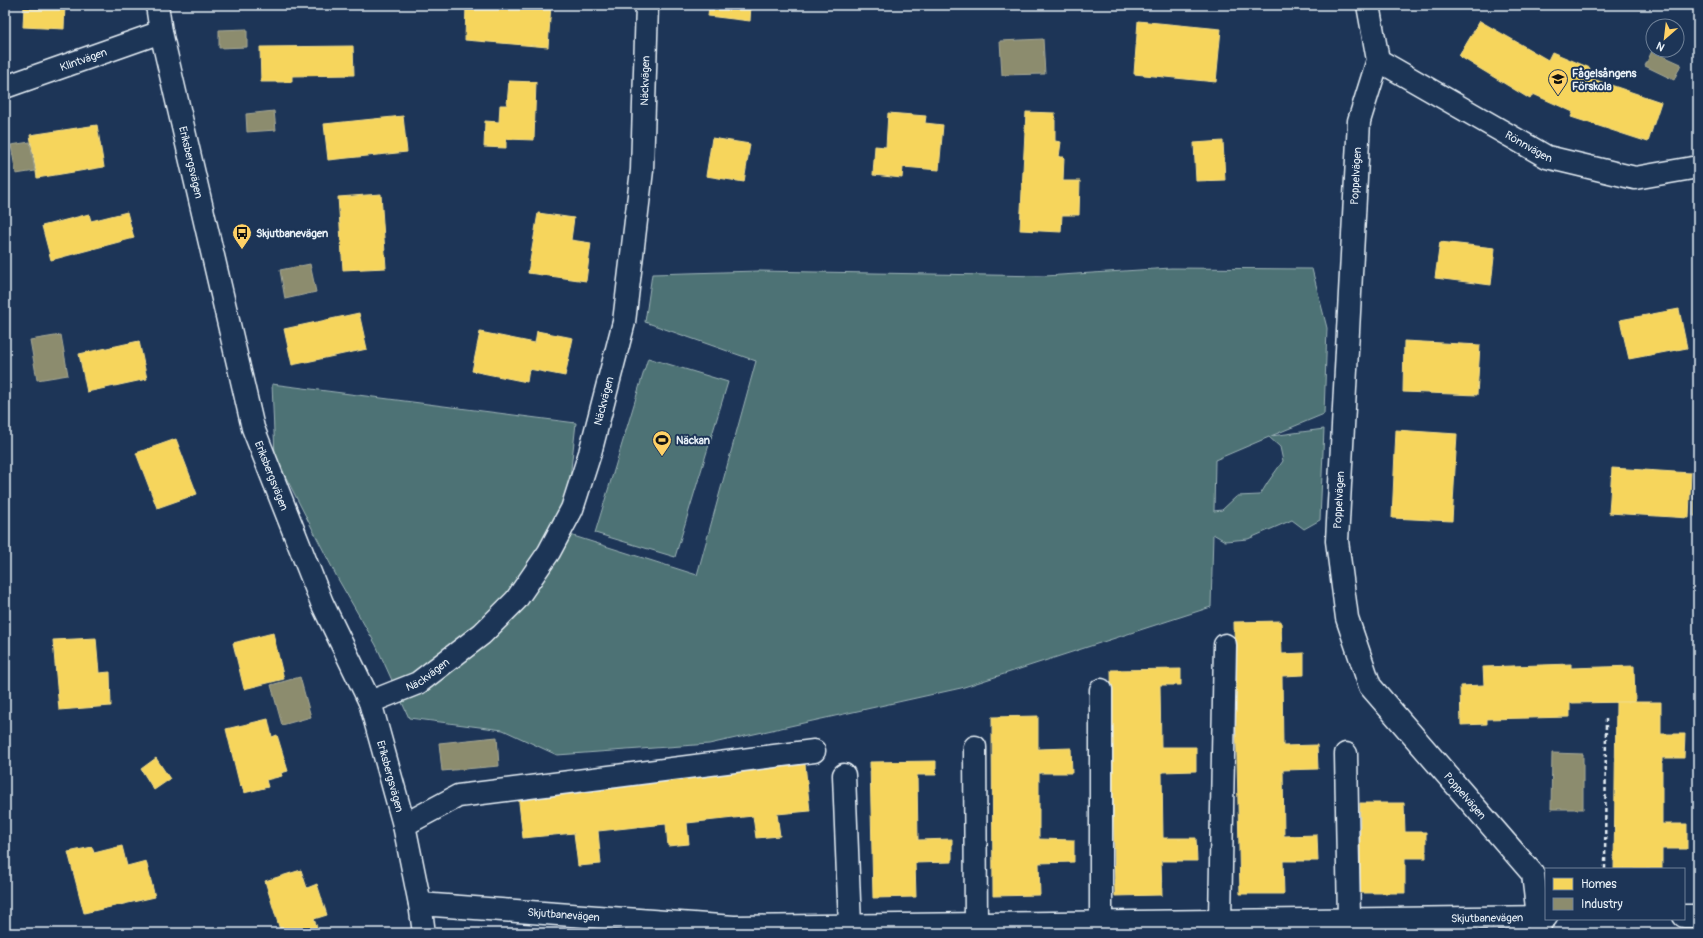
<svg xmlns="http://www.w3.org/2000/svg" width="1703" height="938" font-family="Pangolin,sans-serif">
<rect width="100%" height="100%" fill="#1d3557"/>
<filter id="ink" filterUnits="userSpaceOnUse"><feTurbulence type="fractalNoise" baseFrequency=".025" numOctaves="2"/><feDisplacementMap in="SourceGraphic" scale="8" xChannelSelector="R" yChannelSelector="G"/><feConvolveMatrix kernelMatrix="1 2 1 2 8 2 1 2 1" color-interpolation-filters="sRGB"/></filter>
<g filter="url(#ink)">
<!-- green -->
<g fill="#4e7274" stroke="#9bb2b6" fill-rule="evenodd">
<path d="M1171 268 1312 269 1327 328 1324 414 1271 436 1324 429 1320 520 1304 529 1292 520 1248 539 1225 541 1213 534 1211 607 961 688 709 744 557 755 503 730 409 718 376 645 338 579 275 456 272 384 576 423 564 533 697 575 756 361 645 322 652 274 758 271 1045 276ZM1269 437 1280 447 1283 461 1268 482 1260 495 1237 496 1222 510 1214 511 1215 460Z"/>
<path d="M648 358 728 382 675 557 595 533Z"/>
</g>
<!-- homes -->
<g fill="#f6d55c" stroke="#f2dd8b">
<path d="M24 5H65L64 29 23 27Z"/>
<path d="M466 5H551L548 47 465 40Z"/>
<path d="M709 5H751L750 21 708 16Z"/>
<path d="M1138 21 1221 29 1216 82 1134 74Z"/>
<path d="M1480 21 1548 60 1552 52 1590 68 1587 77 1661 102 1648 142 1571 117 1573 112 1533 94 1530 99 1459 56Z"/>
<path d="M353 46 354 75 292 76V82H261L260 47Z"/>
<path d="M509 81 536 82 534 140 506 139V148L484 147 485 121 499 122 500 105H507Z"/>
<path d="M1026 112 1055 113V141L1061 142 1059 157H1064L1063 181H1080L1079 215H1062L1061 232 1020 230Z"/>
<path d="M888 113 926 116 925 123 943 125 939 170 903 167 902 178 873 175 875 146 886 147Z"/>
<path d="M403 116 407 152 328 160 324 124Z"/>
<path d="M97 125 104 167 37 178 30 135Z"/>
<path d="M712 138 750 144 744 182 706 176Z"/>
<path d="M1223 141 1225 180 1196 181 1194 143Z"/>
<path d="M381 194 386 268 343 270 338 197Z"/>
<path d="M127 212 134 238 51 260 42 226 89 214 91 221Z"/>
<path d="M538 213 574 218 571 240 591 243 586 281 528 273Z"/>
<path d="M1440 242 1495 248 1491 285 1435 278Z"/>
<path d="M1679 309 1687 348 1629 359 1620 320Z"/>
<path d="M359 313 367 349 292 365 284 329Z"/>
<path d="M537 331 573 338 565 376 529 369 527 382 472 371 480 332 535 343Z"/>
<path d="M139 341 147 379 87 392 79 354Z"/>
<path d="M1404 341 1480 345 1477 395 1403 392Z"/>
<path d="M1396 430 1457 434 1452 521 1392 518Z"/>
<path d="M176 439 197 494 157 508 136 453Z"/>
<path d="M1612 468 1691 473 1689 518 1609 513Z"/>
<path d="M1281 621 1282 654 1304 653V675L1282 676 1283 746 1317 745 1318 769 1283 770 1284 836 1317 835 1318 861H1283L1284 894H1240L1234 622Z"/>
<path d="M273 633 284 679 244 689 233 643Z"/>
<path d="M96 638 99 673 110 672 111 706 59 710 53 640Z"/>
<path d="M1571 664V668L1634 666 1635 702 1570 703V717L1487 719V724L1461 725 1460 686 1484 685 1483 667Z"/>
<path d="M1181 669V685H1160L1161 747H1196V771L1162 772 1163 838H1196L1197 861H1161L1162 895 1115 896 1111 670Z"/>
<path d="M1616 702H1661V734H1685L1684 758H1662V824H1687V849H1662V869H1614Z"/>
<path d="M1038 716V749L1071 748 1072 773H1039V839L1074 840V862L1039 863 1040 895 993 896 992 717Z"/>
<path d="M268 719 272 737 277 735 288 771 281 773 282 776 266 780 268 787 244 793 242 785 240 786 226 729Z"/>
<path d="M156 758 170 779 154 790 141 769Z"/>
<path d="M936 761V775H917L918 840 952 839V862L915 863 916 897 873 898 870 762Z"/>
<path d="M805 764 810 811 777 814 780 836 756 838 753 816 687 823 689 844 668 846 666 824 598 831 601 864 578 866 574 833 523 838 518 794Z"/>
<path d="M1360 803H1404L1405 832H1426V858H1405V893H1360Z"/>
<path d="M122 846 127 866 146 861 155 897 84 913 68 852 92 847 94 853Z"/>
<path d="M301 870 307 888 317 884 327 915 314 919 319 933H281L265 881Z"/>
</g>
<!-- industry -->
<g fill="#8c8c6e" stroke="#a8aa97">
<path d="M247 29V47L219 48V30Z"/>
<path d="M1043 39 1045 74 1002 75 1000 41Z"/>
<path d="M1652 51 1681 64 1674 80 1645 66Z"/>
<path d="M274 111 276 130 247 132 246 114Z"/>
<path d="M30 142 35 171 16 174 11 145Z"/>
<path d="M310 264 316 292 285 299 280 270Z"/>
<path d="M61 335 68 375 37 380 30 340Z"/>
<path d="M1695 471H1698V516H1693Z"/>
<path d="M300 677 311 717 282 725 271 685Z"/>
<path d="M497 737 499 766 442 771 439 743Z"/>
<path d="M1552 753 1583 754V809H1551Z"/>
</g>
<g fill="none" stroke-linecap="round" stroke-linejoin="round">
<defs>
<g id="minor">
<path id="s1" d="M157 5 161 32 253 428 322 603 370 702 404 825 420 904 424 933"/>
<path id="s2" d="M1368 5 1378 60 1359 121 1337 541 1347 618 1370 686 1533 874 1540 933"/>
<path id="s3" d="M1378 60 1547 157 1635 178 1698 167"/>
<path id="s4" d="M5 87 161 32"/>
<path id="s5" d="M370 702 418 683 482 634 516 600 549 552 572 509 590 453 624 322 642 170 647 5"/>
<path d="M975 747 976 924"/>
<path d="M1346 754 1349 919"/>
<path d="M844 775 850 926"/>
<path d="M404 825 458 796 814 751"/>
<path id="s6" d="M420 904 734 927 1546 917"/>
<path d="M1684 916H1698"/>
<path d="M1220 920 1225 645"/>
<path d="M1101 922V690"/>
</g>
</defs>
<!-- minor casing -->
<use href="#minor" stroke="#e8f1f8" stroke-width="25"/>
<!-- path -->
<path stroke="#e8f1f8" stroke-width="2.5" stroke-dasharray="4 3" stroke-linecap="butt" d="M1605 869 1606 719"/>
<!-- minor -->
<use href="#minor" stroke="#1d3557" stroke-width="22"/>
</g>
</g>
<!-- icons -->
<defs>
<symbol id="school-pin" viewBox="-11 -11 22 30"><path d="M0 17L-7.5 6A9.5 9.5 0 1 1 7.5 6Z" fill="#ffd166" stroke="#1d3557"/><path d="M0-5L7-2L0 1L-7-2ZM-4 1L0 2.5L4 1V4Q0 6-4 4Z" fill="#111"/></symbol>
<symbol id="bus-pin" viewBox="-11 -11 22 30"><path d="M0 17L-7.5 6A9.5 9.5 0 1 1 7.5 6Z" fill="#ffd166" stroke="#1d3557"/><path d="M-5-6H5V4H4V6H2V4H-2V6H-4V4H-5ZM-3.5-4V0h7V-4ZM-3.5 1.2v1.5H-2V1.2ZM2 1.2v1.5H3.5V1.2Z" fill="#111"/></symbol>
<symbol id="stadium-pin" viewBox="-11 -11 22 30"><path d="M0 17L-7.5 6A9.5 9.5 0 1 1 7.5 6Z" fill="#ffd166" stroke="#1d3557"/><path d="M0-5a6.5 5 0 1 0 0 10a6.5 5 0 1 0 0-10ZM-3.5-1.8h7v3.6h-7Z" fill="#111"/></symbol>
</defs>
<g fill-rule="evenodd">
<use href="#school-pin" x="1547" y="68" width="22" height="30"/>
<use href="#bus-pin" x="231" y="222" width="22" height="30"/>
<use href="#stadium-pin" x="651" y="429" width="22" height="30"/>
</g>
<g text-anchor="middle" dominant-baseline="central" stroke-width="4" stroke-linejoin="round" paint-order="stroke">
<!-- street labels -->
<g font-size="11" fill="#e8f1f8" stroke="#1d3557">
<text stroke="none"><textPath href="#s4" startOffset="83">Klintvägen</textPath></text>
<text stroke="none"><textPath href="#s5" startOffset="724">Näckvägen</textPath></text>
<text stroke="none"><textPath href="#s3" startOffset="174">Rönnvägen</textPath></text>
<text stroke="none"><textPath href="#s1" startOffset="161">Eriksbergsvägen</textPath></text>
<text transform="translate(1356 176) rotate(-87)">Poppelvägen</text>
<text stroke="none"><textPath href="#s5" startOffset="400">Näckvägen</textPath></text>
<text stroke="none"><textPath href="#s1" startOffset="485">Eriksbergsvägen</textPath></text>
<text transform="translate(1339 500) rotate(-87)">Poppelvägen</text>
<text stroke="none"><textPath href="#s5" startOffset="64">Näckvägen</textPath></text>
<text stroke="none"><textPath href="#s1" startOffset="809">Eriksbergsvägen</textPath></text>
<text stroke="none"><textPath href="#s2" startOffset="835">Poppelvägen</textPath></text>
<text stroke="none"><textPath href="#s6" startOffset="144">Skjutbanevägen</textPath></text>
<text stroke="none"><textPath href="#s6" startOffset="1068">Skjutbanevägen</textPath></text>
</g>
<!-- poi labels -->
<g font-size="11" font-weight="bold" fill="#e8f1f8" stroke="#1d3557" text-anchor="start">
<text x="1572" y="73">Fågelsångens<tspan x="1572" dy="13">Förskola</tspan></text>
<text x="256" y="233">Skjutbanevägen</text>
<text x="676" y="440">Näckan</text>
</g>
</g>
<!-- margin -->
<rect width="1703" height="938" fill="none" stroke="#1d3557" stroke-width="20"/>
<rect x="10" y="10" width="1683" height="918" fill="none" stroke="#e8f1f8" stroke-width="1.5" filter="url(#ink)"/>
<!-- legend -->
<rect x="1545" y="868" width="140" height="52" fill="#1d3557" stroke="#6e8097"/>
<rect x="1553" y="878" width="20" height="12" fill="#f6d55c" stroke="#6e8097"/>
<text x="1581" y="888" font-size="12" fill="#e8f1f8">Homes</text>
<rect x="1553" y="898" width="20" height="12" fill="#8c8c6e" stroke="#6e8097"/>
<text x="1581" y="908" font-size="12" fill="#e8f1f8">Industry</text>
<!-- north arrow -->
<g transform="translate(1665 38) rotate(208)"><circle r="19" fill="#1d3557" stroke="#6e8097"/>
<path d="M0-3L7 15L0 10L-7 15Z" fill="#ffd166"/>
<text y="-6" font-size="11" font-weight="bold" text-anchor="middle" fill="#e8f1f8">N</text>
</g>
</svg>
